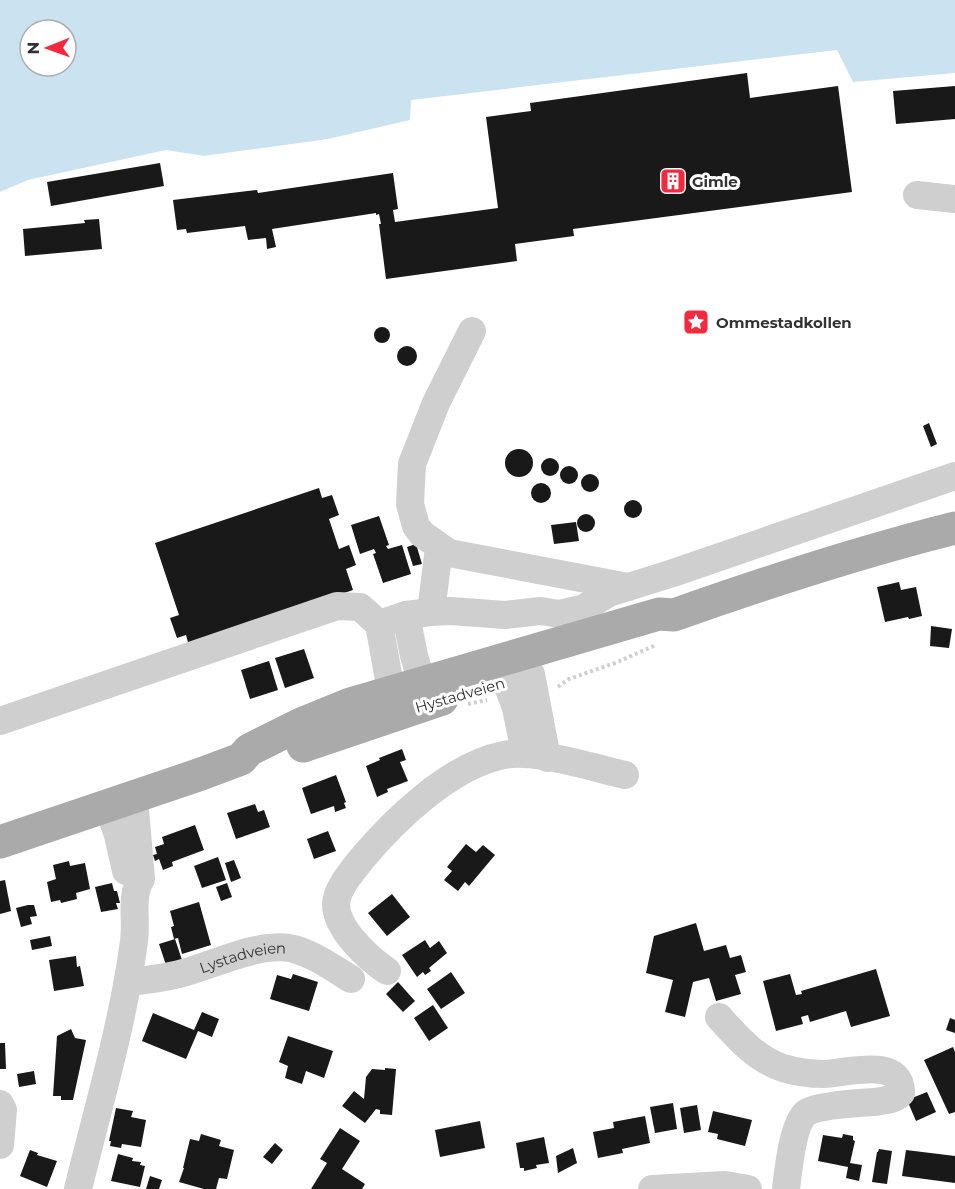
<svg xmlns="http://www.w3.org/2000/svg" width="955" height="1189" font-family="Montserrat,sans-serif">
<rect width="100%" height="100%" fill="#fff"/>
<!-- water -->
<path fill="#cbe3f0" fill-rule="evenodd" d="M0 0H955V73L853 82 837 50 411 100 410 120 328 139 204 156 166 150 28 180 0 192ZM30 30H66V66H30Z"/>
<!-- building -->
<g fill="#191919">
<path d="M747 73 750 98 838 86 852 192 573 229 574 236 515 244 517 261 386 279 379 224H381L379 214 376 215V213L272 229 276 247 267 249 266 238 248 240 245 226 187 233 186 229 177 230 173 200 257 190 258 193 393 173 398 209 393 210 395 222 498 208 486 117 531 111 530 103Z"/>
<path d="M955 86V119L896 124 893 91Z"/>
<path d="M160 163 164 186 51 206 47 182Z"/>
<path d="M99 219 102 249 25 256 23 229 85 223 84 220Z"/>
<circle cx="382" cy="335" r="8"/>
<circle cx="407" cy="356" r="10"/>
<path d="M929 423 937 444 931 447 923 426Z"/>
<circle cx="519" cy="463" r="14"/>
<circle cx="550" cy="467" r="9"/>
<circle cx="569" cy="475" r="9"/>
<circle cx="590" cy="483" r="9"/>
<circle cx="541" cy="493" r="10"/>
<path d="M319 488 322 498 332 495 339 515 329 519 339 549 349 545 356 565 346 569 353 590 189 646 186 635 177 638 170 618 179 615 155 543Z"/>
<circle cx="633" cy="509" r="9"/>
<circle cx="586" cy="523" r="9"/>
<path d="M379 516 389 545 386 546 388 549 402 545 411 574 383 583 373 554 376 553 374 549 360 554 351 525Z"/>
<path d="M576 522 579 541 554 544 551 525Z"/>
<path d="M416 544 422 564 413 566 407 547Z"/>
<path d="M899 582 901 590 916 587 922 616 909 619 908 617 885 622 877 587Z"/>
<path d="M931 626 952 629 949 648 930 646Z"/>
<path d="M304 649 314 678 285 688 275 658Z"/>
<path d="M269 661 278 690 250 699 241 670Z"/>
<path d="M402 749 406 760 400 762 408 781 387 789 388 792 377 797 366 766 380 760 379 758Z"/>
<path d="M336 775 346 802 344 803 346 808 335 812 334 806 311 814 302 788Z"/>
<path d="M255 804 258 812 264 810 270 827 236 839 227 813Z"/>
<path d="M195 825 204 850 172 862 173 866 163 870 159 859 155 861 153 855 157 854 155 847 164 844 162 837Z"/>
<path d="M328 831 336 851 314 859 307 839Z"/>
<path d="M466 844 476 852 483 845 495 855 469 886 465 882 458 891 444 880 452 871 447 867Z"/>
<path d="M218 857 226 880 202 888 194 866Z"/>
<path d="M234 860 241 878 231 882 225 863Z"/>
<path d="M69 861 70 866 85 863 90 889 76 893 77 899 61 903 60 900 51 902 47 882 56 879 53 865Z"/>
<path d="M5 880 11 911 0 914V881Z"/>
<path d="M112 883 114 891H117L120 903H116L118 909 101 912 95 887Z"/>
<path d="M227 883 232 897 221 901 216 887Z"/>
<path d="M392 894 410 917 387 936 368 913Z"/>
<path d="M199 902 211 945 182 954 178 938 174 939 171 927 174 926 170 911Z"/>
<path d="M28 905H34L37 916 30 917 32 924 21 927 16 908Z"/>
<path d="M696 923 704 951 726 945 730 958 741 955 746 972 735 975 741 994 716 1001 709 978 693 982 685 1017 665 1012 673 980 646 973 654 936Z"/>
<path d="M50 936 52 946 32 950 30 940Z"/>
<path d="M175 939 182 960 166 965 159 944Z"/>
<path d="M425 940 430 948 439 941 447 953 429 968 431 971 425 975 423 972 417 977 402 955Z"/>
<path d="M76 956 77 967 80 966 84 986 54 991 49 960Z"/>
<path d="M876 969 890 1016 851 1027 846 1011 810 1022 808 1015 801 1017 803 1024 776 1031 763 981 790 974 796 995 802 994 801 991Z"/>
<path d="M451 972 465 993 441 1009 427 989Z"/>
<path d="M293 974 318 982 309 1011 270 999 277 975 291 979Z"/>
<path d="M398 982 415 1001 403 1012 386 994Z"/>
<path d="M433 1005 448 1028 429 1041 414 1018Z"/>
<path d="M202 1012 219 1019 212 1037 198 1031 186 1059 142 1041 153 1013 194 1030Z"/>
<path d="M950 1018 955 1020V1033L946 1030Z"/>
<path d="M71 1029 75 1038 86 1040 73 1100H61V1096H53L57 1036Z"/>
<path d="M288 1036 333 1051 324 1078 306 1071 302 1084 285 1078 288 1066 279 1062Z"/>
<path d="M0 1043H5L6 1069H0Z"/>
<path d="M953 1047 955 1052V1112L949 1114 924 1060Z"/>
<path d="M385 1068 396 1069 392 1115 380 1114V1110L376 1109 365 1123 342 1106 354 1091 364 1099 366 1077 372 1069 385 1070Z"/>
<path d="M34 1071 36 1084 19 1087 17 1074Z"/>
<path d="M927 1092 936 1112 916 1121 907 1100Z"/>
<path d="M673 1103 677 1129 655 1133 650 1107Z"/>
<path d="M697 1105 701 1130 684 1133 680 1108Z"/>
<path d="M116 1108 133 1111 131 1117 146 1120 141 1147 122 1144 121 1148 110 1146 111 1141H109Z"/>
<path d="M713 1111 752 1120 745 1146 717 1139 718 1134 708 1132Z"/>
<path d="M645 1116 650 1143 622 1149 623 1153 598 1158 593 1132 614 1128 613 1122Z"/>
<path d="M480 1121 485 1148 440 1157 435 1130Z"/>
<path d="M340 1128 360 1141 342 1169 365 1184 362 1189H311L327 1163 320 1159Z"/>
<path d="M201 1134 221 1140 219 1146 234 1150 227 1179 219 1178 216 1189H204L179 1182 184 1168H183L190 1139 199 1141Z"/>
<path d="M843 1134 853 1136V1140L855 1141 850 1163 862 1165 859 1181 846 1178 848 1167 818 1161 823 1135 842 1138Z"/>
<path d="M544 1137 549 1163 536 1165 537 1168 524 1171V1168H520L516 1143Z"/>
<path d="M275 1143 283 1150 272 1164 263 1157Z"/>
<path d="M573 1148 577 1163 558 1173 556 1156Z"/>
<path d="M879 1149 892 1151 887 1184 872 1182 877 1152H878Z"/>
<path d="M30 1150 38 1153 37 1155 57 1161 47 1187 20 1176Z"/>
<path d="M906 1150 955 1156V1183L902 1176Z"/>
<path d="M118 1154 133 1158 132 1161 141 1162 140 1165 145 1166 140 1187 111 1181Z"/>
<path d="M150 1176 162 1180 159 1189H146Z"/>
</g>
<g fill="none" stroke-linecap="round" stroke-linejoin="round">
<!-- path -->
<g stroke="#cfcfcf" stroke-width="4" stroke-dasharray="3 3" stroke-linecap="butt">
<path d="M558 687 569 679 615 663 656 645"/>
<path d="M468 704 487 700"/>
</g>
<!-- minor -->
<g stroke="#cfcfcf" stroke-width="28">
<path d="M917 195 955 199"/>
<path d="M472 331 436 403 412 464 410 504 416 526 422 534 449 553 628 587"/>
<path d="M431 612 439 548"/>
<path d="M379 624 391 691 413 708 422 682 414 656 406 615"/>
<path d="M515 656 531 674 547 758"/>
<path d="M515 656 506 681 516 708 525 752"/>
<path d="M0 721 337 606 360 607 379 624 406 615 431 612 451 611 505 615 541 611 559 614 584 608 609 593 673 573 955 476"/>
<path d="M108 806 118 835 126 871"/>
<path d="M387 971C368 958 336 929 336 904 337 888 351 873 360 861 394 820 451 765 504 755 534 749 594 768 625 775"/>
<path id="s1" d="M129 982C147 980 165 978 183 973 216 964 261 941 294 949 315 955 333 968 351 979"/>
<path d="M719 1017C738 1038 756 1059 783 1068 796 1072 810 1074 824 1074 847 1073 902 1056 901 1093 894 1101 884 1100 875 1102 860 1103 817 1105 806 1113 793 1123 788 1172 786 1189"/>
<path d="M0 1104 3 1110 0 1145"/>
<path d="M78 1189C98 1107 123 1025 134 941 137 921 130 896 141 879L135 810 131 799"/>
<path d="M652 1189 725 1185 748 1189"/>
</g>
<!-- major -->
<g stroke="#aaa" stroke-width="33">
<path d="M303 746 442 699"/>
<path d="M0 842 201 774 241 759 249 750 301 724 350 704 659 614 674 615C767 582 860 552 955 528"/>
</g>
</g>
<!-- icons -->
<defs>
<symbol id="building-square" viewBox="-11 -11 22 22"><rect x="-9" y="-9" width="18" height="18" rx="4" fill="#f3293f" stroke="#fff"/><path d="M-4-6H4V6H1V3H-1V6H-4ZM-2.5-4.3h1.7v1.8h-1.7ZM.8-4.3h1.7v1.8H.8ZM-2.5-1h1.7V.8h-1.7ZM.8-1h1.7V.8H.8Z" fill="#fff"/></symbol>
<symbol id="sight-square" viewBox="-11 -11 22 22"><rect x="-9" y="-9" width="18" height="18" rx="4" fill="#f3293f" stroke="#fff"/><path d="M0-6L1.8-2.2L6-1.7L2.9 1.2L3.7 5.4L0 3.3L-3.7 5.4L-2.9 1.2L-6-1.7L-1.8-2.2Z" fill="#fff"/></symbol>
</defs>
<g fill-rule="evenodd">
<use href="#building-square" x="658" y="166" width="30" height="30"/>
<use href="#sight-square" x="681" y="307" width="30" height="30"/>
</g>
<g text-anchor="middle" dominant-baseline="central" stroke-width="6" stroke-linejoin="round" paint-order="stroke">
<!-- poi labels -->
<g font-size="15" font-weight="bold" fill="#323232" stroke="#fff" text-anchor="start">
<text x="692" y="181">Gimle</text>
<text x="716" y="322">Ommestadkollen</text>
</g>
<!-- street labels -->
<g font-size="15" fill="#323232" stroke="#fff">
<text transform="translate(460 695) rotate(-16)">Hystadveien</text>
<text stroke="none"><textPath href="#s1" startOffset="117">Lystadveien</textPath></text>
</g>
</g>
<!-- north arrow -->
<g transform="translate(48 48) rotate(269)"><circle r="28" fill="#ffffff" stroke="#adadad" stroke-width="1.5"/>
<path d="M0-4.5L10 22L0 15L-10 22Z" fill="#f3293f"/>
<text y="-9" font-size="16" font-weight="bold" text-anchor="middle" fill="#323232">N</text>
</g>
</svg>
